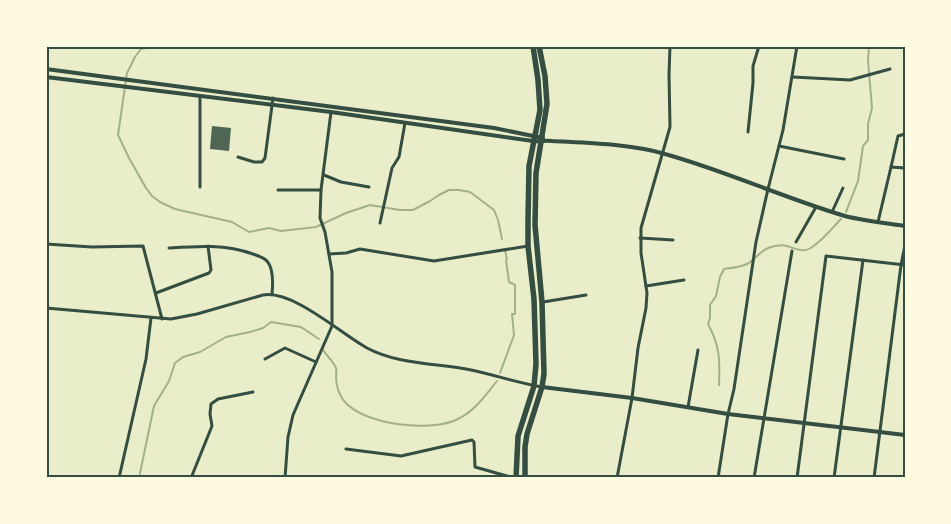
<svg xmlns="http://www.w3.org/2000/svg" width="951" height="524" font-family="'Nunito Sans',sans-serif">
<rect width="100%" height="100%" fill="#e9edc9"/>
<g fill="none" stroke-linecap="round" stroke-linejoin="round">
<!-- stream -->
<g stroke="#a3b18a" stroke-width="2">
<path d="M155 46 141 49 135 57 127 73 118 135 129 158 146 188 152 196 160 202 175 209 232 222 249 232 269 228 281 231 316 227 346 213 370 205 400 210H413L430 201 439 195 449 190H459L470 192 494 210 498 220 502 239"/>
<path d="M241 46 262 48 273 46"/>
<path d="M846 212 858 181 863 146 868 140V124L872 108 868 60 869 46"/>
<path d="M323 350C326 355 334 362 336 368 337 371 336 373 336 376 336 386 338 393 344 401 364 425 428 432 456 420 474 412 485 396 497 381"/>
<path d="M500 373 514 335 512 314H515V285L509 282 506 260 507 259 505 250"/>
<path d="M719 385C720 360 720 346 708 324L710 318V305L716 296 720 277 724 269C731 268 741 267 747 264 755 260 759 252 768 248 789 240 792 252 806 250 816 248 833 227 841 219"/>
<path d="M139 478 154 406 169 381 175 363 183 357 200 352 226 337 250 332 263 328 271 322 301 327 319 339"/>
</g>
</g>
<!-- building -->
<path fill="#4f6655" d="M212 126 231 128 229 151 210 149Z"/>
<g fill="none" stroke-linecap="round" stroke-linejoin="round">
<!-- minor -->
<g stroke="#344e41" stroke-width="3">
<path d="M793 77 850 80 890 69"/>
<path d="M748 132 753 83V66L759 46"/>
<path d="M779 146 844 159"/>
<path d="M238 157 254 162H262L265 158 273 98"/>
<path d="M891 167 898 136 905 134"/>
<path d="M324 175 341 182 369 187"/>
<path d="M200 187V96"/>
<path d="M278 190H321"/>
<path d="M832 212 843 188"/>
<path d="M878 222 891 167 905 168"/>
<path d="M380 223 392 168 399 157 405 123"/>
<path d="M640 238 673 240"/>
<path d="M796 242 816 207"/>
<path d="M46 244 92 247 143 246 162 319"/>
<path d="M169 248C198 246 225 244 253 254 258 256 263 257 267 261 274 269 273 284 272 294"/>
<path d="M329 254 346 253 360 249 434 261 528 246"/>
<path d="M646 286 684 280"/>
<path d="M156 293 209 273 211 270 208 246"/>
<path d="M543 302 586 295"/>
<path d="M46 308 171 319 197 314 263 295C293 290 340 333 367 348 399 365 437 363 471 370 495 375 518 383 542 387"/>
<path d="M265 359 285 348 316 362"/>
<path d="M688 407 698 350"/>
<path d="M346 449 401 456 472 440 474 442 475 467 514 478"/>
<path d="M119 478 146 359 151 318"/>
<path d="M191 478 212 426 210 414 211 404 218 399 253 392"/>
<path d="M285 478 288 437 293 415 332 326V272L325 232 320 218 321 190 331 112"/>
<path d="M617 478 632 398 638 348 646 308 647 293 641 253V228L670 127 669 74 670 46"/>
<path d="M718 478 728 414 734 389 756 242 768 189 783 130 797 46"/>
<path d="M754 478 792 251"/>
<path d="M797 478 826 256 905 265"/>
<path d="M834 478 863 260"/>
<path d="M874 478 901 265 905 245"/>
</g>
<!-- tertiary -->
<g stroke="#344e41" stroke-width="4">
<path d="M46 69 494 128 543 138"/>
<path d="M46 77 331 112 533 141C540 142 545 140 552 141 586 143 632 144 665 154 726 171 784 198 845 216 864 221 885 223 905 226"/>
<path d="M542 387 632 398 728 414 905 435"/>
</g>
<!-- trunk -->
<g stroke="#344e41" stroke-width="5.5">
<path d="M516 478 518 436 534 386 536 364 534 299 528 246V220L529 166 540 110 538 80 533 46"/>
<path d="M525 478V447L527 434 542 387 544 374 542 302 535 225 536 173 547 104 545 76 539 46"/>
</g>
</g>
<!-- border -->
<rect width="951" height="524" fill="none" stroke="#fefae0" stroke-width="95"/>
<rect x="48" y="48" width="856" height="428" fill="none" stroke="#344e41" stroke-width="2"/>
</svg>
